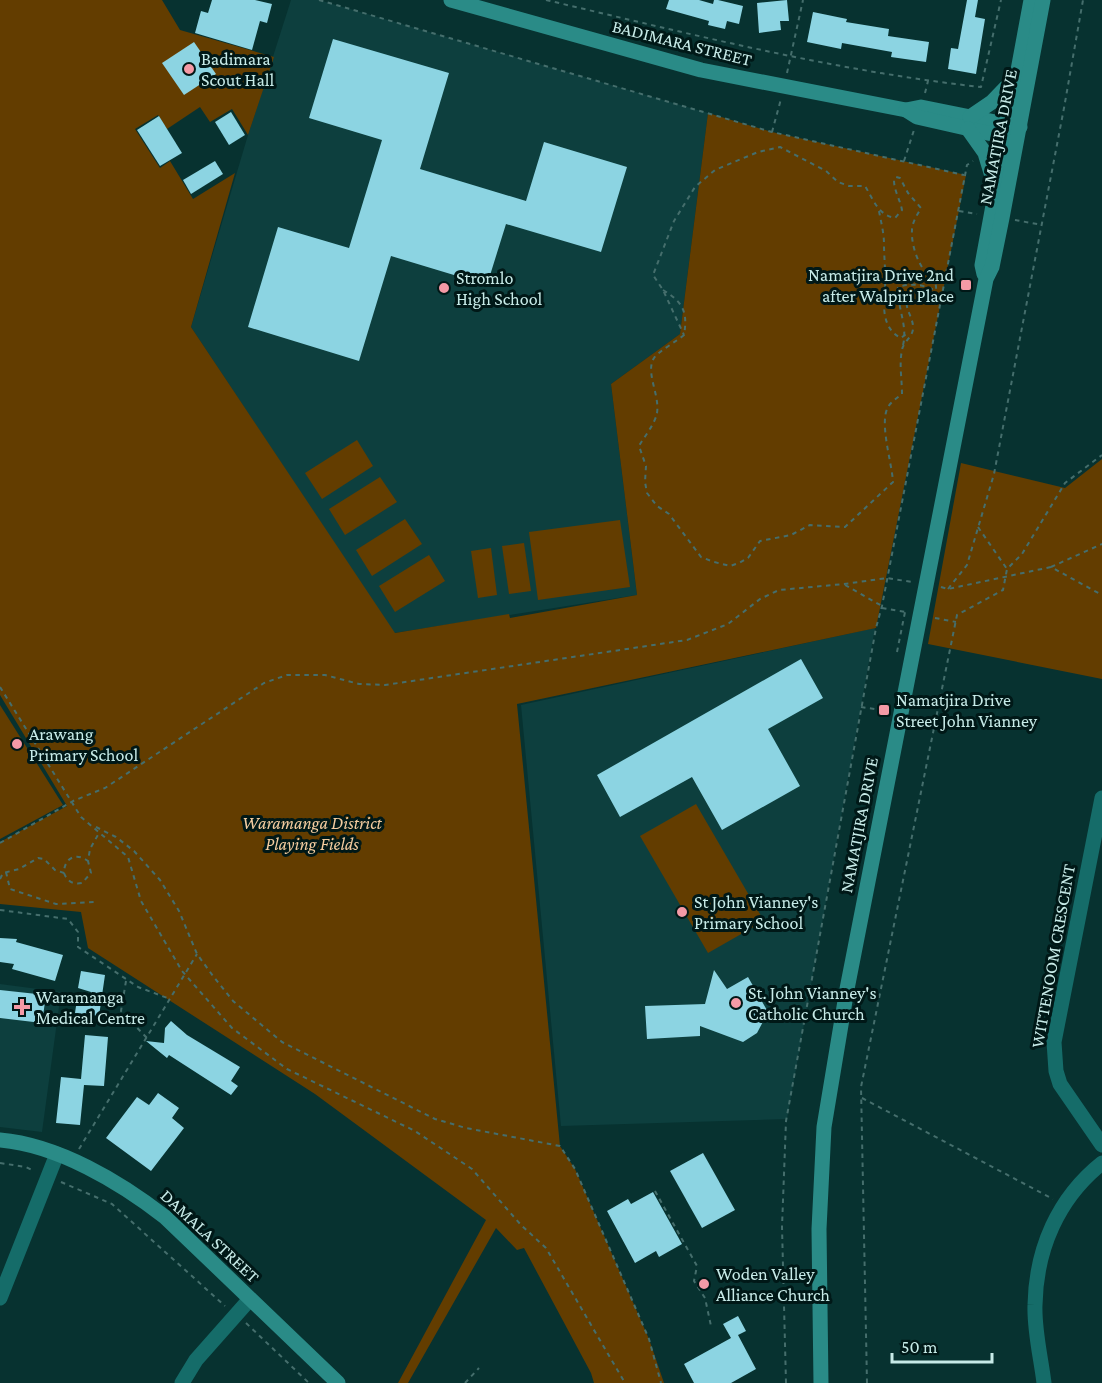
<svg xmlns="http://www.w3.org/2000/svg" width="1102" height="1383" font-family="'Crimson Pro',serif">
<rect width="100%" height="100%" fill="#073230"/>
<!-- built -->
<g fill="#0d3f3e">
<path d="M291 0H319L708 113 680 334 611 384 637 595 394 633 191 327 248 135Z"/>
<path d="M875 628 787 1119 561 1126 521 705Z"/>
<path d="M0 984 61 992 42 1132 0 1127Z"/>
</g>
<!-- green -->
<g fill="#633d00">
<path d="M0 0H162L180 30 274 57 248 135 232 109 210 122 200 107 167 129 158 115 135 129 160 168 170 161 193 199 235 173 191 327 395 633 509 614 510 618 637 595 611 384 680 334 708 113 772 132 966 175 876 628 517 704 560 1146 575 1169 649 1339 664 1383H594L591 1373 524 1248 517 1250 496 1228 408 1383H398L486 1220 315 1094 88 948 81 912 0 904V842L67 806 0 695Z"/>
<path d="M357 440 373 466 322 499 305 473Z"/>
<path d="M1102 459V679L928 644 961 463 1065 488Z"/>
<path d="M380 477 397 502 345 535 329 509Z"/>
<path d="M405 519 422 544 372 576 356 550Z"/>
<path d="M620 520 630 587 538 600 529 532Z"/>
<path d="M524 543 531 591 509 594 502 546Z"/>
<path d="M491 548 497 595 478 598 471 551Z"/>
<path d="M429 555 445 581 395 612 379 586Z"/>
<path d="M0 705 63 805 0 839Z"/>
<path d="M696 804 764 921 708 953 640 836Z"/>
</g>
<!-- building -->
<g fill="#8cd4e2">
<path d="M212 0H255L272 4 267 23 260 21 252 50 195 33 201 11 208 13Z"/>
<path d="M669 0H699L713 4 714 0H718L743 6 739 24 727 21 725 29 708 25 709 21 666 9Z"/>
<path d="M787 0 789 21H780L781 30 759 33 757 3Z"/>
<path d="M967 0H978L975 17 985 19 976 74 948 69 951 48 958 49Z"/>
<path d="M813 12 847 19 846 22 889 29 888 36 929 42 926 62 891 57 892 52 842 43 841 49 807 42Z"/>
<path d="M333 39 449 73 420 169 526 201 544 142 627 167 601 252 506 224 487 285 391 256 359 361 248 327 278 227 349 248 382 140 309 118Z"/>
<path d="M194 42 216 74 184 95 162 63Z"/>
<path d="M231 112 245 135 229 145 215 122Z"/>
<path d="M159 116 182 153 160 166 137 130Z"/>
<path d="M215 161 223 174 191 194 183 180Z"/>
<path d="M801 659 823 698 768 729 800 786 722 830 692 777 620 817 597 775Z"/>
<path d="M0 938 17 939 16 942 63 955 55 981 12 969 14 964 0 962Z"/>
<path d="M714 970 727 989 748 977 768 1012 757 1033 743 1042 700 1026V1036L647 1039 645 1006 705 1004Z"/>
<path d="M81 971 105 975 99 1016 75 1013 77 999 89 1000 91 992 78 988Z"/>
<path d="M0 990 46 995 42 1023 0 1018Z"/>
<path d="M171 1021 187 1035 240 1067 231 1081 238 1086 231 1095 169 1055 167 1058 146 1041 164 1043 165 1028Z"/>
<path d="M85 1035 108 1037 104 1086 84 1085 80 1125 56 1123 61 1077 81 1079Z"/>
<path d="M158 1093 179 1108 172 1118 184 1128 151 1171 106 1138 137 1097 149 1105Z"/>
<path d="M703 1153 735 1210 702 1228 670 1171Z"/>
<path d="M653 1192 682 1244 659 1257 656 1251 635 1263 607 1211 628 1199 631 1204Z"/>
<path d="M738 1316 746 1331 738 1335 756 1369 731 1383H694L684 1364 731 1338 723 1324Z"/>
</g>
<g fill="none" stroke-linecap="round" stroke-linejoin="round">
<!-- path -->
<g stroke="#456e6c" stroke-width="2" stroke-dasharray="4.5 4.5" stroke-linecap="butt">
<path d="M319 0 772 132 964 175"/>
<path d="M546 0C691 34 834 71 981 87L1001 0"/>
<path d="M787 73 803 0"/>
<path d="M925 93 928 81"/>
<path d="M772 132 781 99"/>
<path d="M904 161 914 130"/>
<path d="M879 211C881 222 884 233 884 244 884 258 886 274 885 287 883 306 882 329 901 338L906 334"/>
<path d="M959 211 977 214"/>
<path d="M1015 220 1042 225"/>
<path d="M663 290C683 302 688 312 684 335 677 341 659 351 654 358 645 372 660 395 657 413 655 424 644 437 639 446L646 466 645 482 647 493 657 506 669 514 701 557 714 562 730 566 739 563 748 558 760 541 791 535 810 525 845 527 893 482C892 463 879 423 888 407 891 402 897 398 902 394 902 380 899 364 902 350 903 342 912 338 913 329 914 313 897 305 915 290L929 294 936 291C937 281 932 278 925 271 917 262 911 243 912 230 912 223 917 215 921 208L908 193 900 178 896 177 894 180C894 191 900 199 902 210L895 218C878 215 873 199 865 186H849L838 182 826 171 780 147 758 152 715 170 695 187 674 221 653 275 663 290 684 335"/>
<path d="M903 345C908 326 897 307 898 287 912 283 922 284 936 291"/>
<path d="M978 527 1007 569"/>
<path d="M1051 567 1102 544"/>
<path d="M845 585 882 606"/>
<path d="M941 587 948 589 1051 567 1102 595"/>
<path d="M948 589 967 565 994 474 1064 108 1083 0"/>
<path d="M882 608 906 612"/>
<path d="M935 618 956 622"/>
<path d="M897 652 905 612"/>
<path d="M0 687 81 817 128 857 141 901 182 971 232 1028 287 1069 415 1131 472 1169 521 1225 546 1248 625 1383"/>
<path d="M861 707 888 711"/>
<path d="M96 827 116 837 134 851 160 880 179 911 197 954 213 976 233 1001 282 1042 435 1119 466 1128 560 1146 575 1169 649 1339 661 1383"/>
<path d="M0 843 73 801 105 788 264 683 287 675H325L359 684 385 685 687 640 728 624 760 599 779 590 844 584 887 578 912 582"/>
<path d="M6 872 10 889 56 904 94 902"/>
<path d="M64 873C67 881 73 885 82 883L91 873 88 861"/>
<path d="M0 879 3 873 19 869 38 858 44 859 55 870 64 873C64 858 76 852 88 861L90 849 99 833"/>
<path d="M0 910 68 919 78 932V947L138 987 170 999"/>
<path d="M126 981 121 1011 147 1038"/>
<path d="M862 1098 1053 1199"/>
<path d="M79 1149 197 954"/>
<path d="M0 1163 26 1167 34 1171"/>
<path d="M61 1182 112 1204 225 1306"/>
<path d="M655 1191 697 1266 694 1281 705 1298 711 1326"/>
<path d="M246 1323 309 1383"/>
<path d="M465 1383 479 1368"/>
<path d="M786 1383 782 1227 786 1121 876 628 882 606 967 165 973 161"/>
<path d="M867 1383 861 1087 957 615 1003 590 1007 569 1022 554 1065 483 1102 455"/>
</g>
<!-- street -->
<g stroke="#156c69" stroke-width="15">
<path d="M1102 798 1054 1042 1056 1071 1060 1084 1102 1145"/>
<path d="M0 1298 57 1154"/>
<path d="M182 1383 196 1360 250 1299"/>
<path d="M1044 1383C1041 1358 1034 1330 1035 1305 1036 1249 1058 1198 1102 1163"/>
</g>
<!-- secondary -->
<g stroke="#2a8b87" stroke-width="15">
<path d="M451 0 701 70 906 110 921 107 1020 127"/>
<path d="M906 110 917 117 1014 139"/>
<path d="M970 117 992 102 1017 76"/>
<path d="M968 129 985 153 995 186"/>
<path d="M984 274 982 265 1031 0"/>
<path d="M0 1140C58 1145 120 1182 165 1217L338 1383"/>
<path d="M821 1383 819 1229 824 1127 847 989 986 279 992 267 1002 218 1043 0"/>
</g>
</g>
<!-- markers -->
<g fill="#f49aa6" stroke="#001817" stroke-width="2">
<circle cx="189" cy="69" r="6"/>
<rect x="960" y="279" width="12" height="12" rx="3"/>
<circle cx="444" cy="288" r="6"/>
<rect x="878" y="704" width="12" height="12" rx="3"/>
<circle cx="17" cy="744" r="6"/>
<circle cx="682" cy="912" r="6"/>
<circle cx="736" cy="1003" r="6"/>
<path d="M19 998h6v6h6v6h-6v6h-6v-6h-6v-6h6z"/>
<circle cx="704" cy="1284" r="6"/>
</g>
<g text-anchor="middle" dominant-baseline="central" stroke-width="6" stroke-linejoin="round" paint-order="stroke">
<!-- street labels -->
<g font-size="18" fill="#c7ebe8" stroke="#001817">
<text transform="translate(682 43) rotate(14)">BADIMARA STREET</text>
<text transform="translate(998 137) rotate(-79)">NAMATJIRA DRIVE</text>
<text transform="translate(859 825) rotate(-79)">NAMATJIRA DRIVE</text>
<text transform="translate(1053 956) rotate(-80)">WITTENOOM CRESCENT</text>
<text transform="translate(210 1236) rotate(43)">DAMALA STREET</text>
</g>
<!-- poi labels -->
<g font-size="18" fill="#c7ebe8" stroke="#001817" text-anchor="start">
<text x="201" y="59">Badimara<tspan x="201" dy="21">Scout Hall</tspan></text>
<text x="954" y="275" text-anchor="end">Namatjira Drive 2nd<tspan x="954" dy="21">after Walpiri Place</tspan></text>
<text x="456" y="278">Stromlo<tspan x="456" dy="21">High School</tspan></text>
<text x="896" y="700">Namatjira Drive<tspan x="896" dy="21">Street John Vianney</tspan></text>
<text x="29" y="734">Arawang<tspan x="29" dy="21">Primary School</tspan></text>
<text x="694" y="902">St John Vianney's<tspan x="694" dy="21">Primary School</tspan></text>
<text x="748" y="993">St. John Vianney's<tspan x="748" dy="21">Catholic Church</tspan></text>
<text x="36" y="997">Waramanga<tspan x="36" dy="21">Medical Centre</tspan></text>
<text x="716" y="1274">Woden Valley<tspan x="716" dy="21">Alliance Church</tspan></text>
</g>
<!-- park labels -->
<g font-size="18" font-style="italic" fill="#f4cda0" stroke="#001817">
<text x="312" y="823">Waramanga District<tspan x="312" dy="21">Playing Fields</tspan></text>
</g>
</g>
<!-- scale -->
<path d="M892 1353v9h100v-9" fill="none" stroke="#c7ebe8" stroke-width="3"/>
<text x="901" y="1353" font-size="18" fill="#c7ebe8" stroke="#001817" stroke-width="4.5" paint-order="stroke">50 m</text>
</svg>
